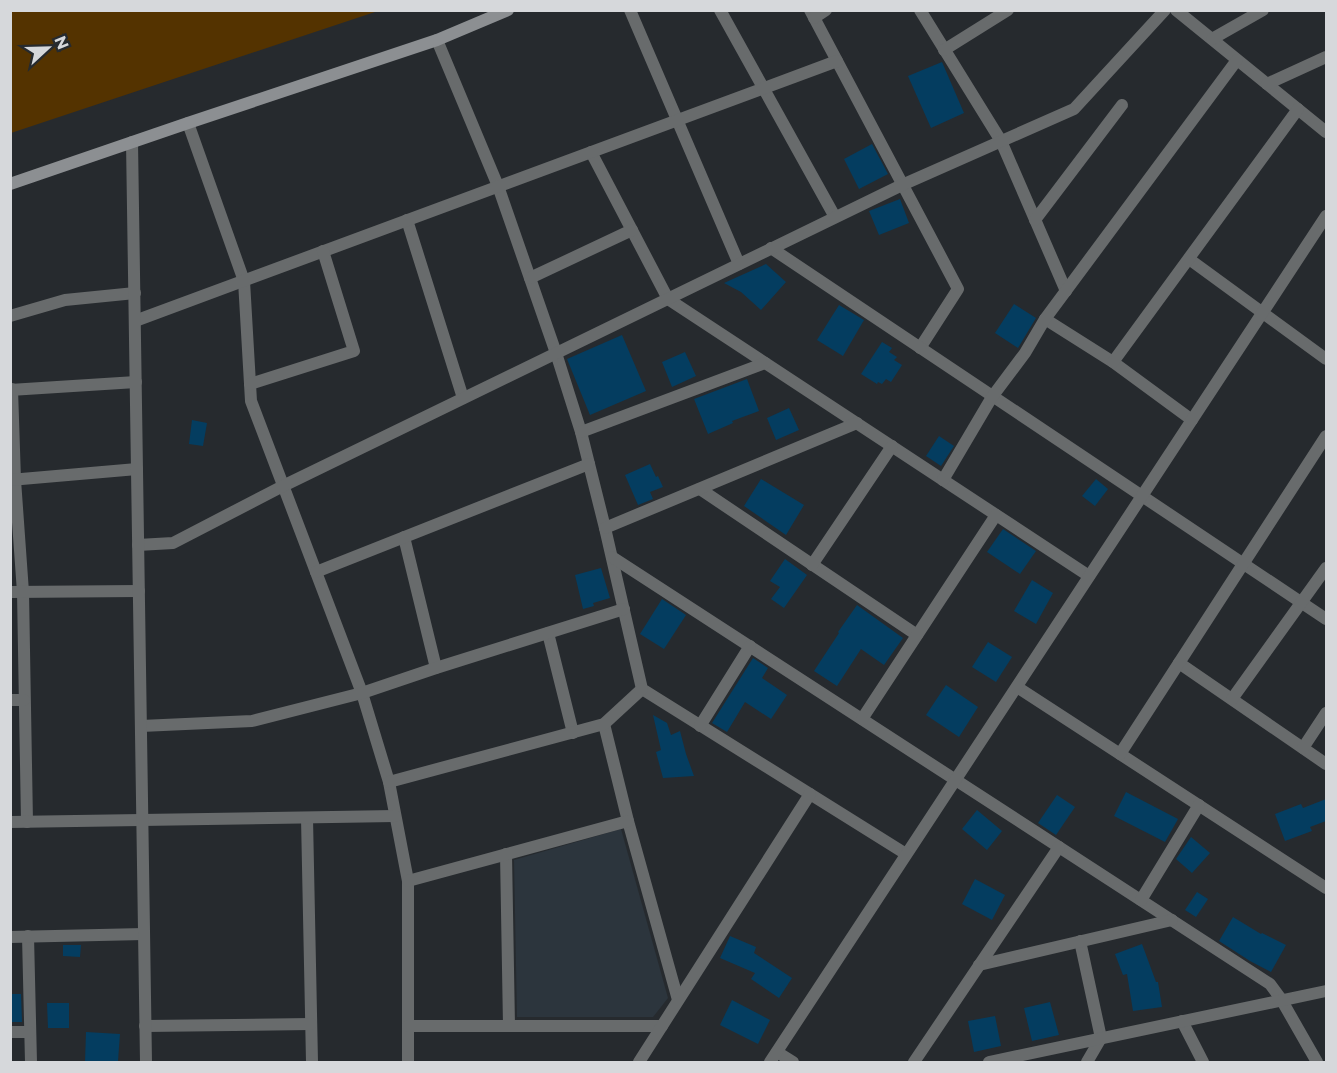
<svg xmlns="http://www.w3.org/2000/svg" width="1337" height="1073" font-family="Montserrat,sans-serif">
<rect width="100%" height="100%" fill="#262a2e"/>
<!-- built -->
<path fill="#2c353d" d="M621 829 668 998 653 1017H517L514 860Z"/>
<!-- green -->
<path fill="#543300" d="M11 10H378V11L11 133Z"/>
<!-- building -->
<g fill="#043d60">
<path d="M942 62 964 113 931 128 908 76Z"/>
<path d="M872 144 888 174 859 189 844 159Z"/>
<path d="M900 199 909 223 879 235 869 211Z"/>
<path d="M766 264 786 282 761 310 741 292 724 283Z"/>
<path d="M1014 304 1036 318 1018 348 995 333Z"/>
<path d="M839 305 864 320 843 356 817 340Z"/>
<path d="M622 335 646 391 590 415 567 359Z"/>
<path d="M882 342 892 348 889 352 897 357 894 360 902 365 891 382 886 379 882 384 878 382 877 384 861 374Z"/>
<path d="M685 352 696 376 672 387 662 362Z"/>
<path d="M747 379 759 411 732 421 733 423 708 434 694 399Z"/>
<path d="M789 408 799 430 776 440 767 418Z"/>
<path d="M192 420 207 423 203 446 189 444Z"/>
<path d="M939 436 954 446 941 466 926 456Z"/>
<path d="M650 464 656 477 658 476 663 487 650 492 653 499 638 505 625 475Z"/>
<path d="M761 479 804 505 786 535 744 506Z"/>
<path d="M1096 479 1108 489 1095 506 1082 496Z"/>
<path d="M1003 529 1036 551 1020 574 987 552Z"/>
<path d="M785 559 807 575 784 608 771 599 780 587 770 581Z"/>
<path d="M601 568 610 598 593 603 594 606 583 609 575 575Z"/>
<path d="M1032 580 1053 593 1036 624 1014 611Z"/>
<path d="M662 599 686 615 664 649 640 634Z"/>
<path d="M857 605 903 638 884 665 861 649 837 686 814 671 839 633 838 632Z"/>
<path d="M988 642 1012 657 996 682 972 667Z"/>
<path d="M753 658 768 668 762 678 787 695 771 719 745 702 727 732 712 723Z"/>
<path d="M946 685 978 707 959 737 926 715Z"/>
<path d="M653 715 667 723 671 735 680 731 686 754 694 776 663 778 656 752 661 750Z"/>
<path d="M1126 792 1178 819 1165 842 1114 816Z"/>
<path d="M1057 795 1075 807 1056 835 1038 823Z"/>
<path d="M1326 799V821L1310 827 1312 831 1285 841 1275 814 1301 804 1303 808Z"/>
<path d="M977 810 1002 831 987 850 962 829Z"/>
<path d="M1191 837 1210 853 1192 873 1176 859Z"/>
<path d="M975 879 1005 895 992 920 962 904Z"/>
<path d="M1197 892 1208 899 1196 917 1185 910Z"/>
<path d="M1233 917 1261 934 1262 933 1286 945 1271 972 1250 961 1219 941Z"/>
<path d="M730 936 756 947 754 953 792 978 779 998 751 979 755 973 720 958Z"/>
<path d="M1142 944 1156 982H1158L1162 1007 1133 1011 1127 974 1123 975 1115 954Z"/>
<path d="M63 945H81L80 957 63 956Z"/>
<path d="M10 994H21L22 1022H10Z"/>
<path d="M732 1000 770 1020 758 1044 720 1025Z"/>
<path d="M1050 1002 1059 1035 1032 1041 1024 1008Z"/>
<path d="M47 1003H69V1028H48Z"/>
<path d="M995 1016 1001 1046 974 1052 968 1021Z"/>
<path d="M86 1032 120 1034 118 1061 85 1062Z"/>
</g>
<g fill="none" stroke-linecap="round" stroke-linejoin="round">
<!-- minor -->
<g stroke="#686b6c" stroke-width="12">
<path d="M630 10 739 264"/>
<path d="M720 10 835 217"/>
<path d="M810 10 958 289 920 348"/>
<path d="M920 10 1001 141 1066 291"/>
<path d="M1176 10 1326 132"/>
<path d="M814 18 826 10"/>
<path d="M1212 39 1263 10"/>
<path d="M437 40 498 186 556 353 581 432 605 528 642 689 906 854"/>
<path d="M944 50 1008 10"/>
<path d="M1267 84 1326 57"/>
<path d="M188 123 244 281 251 401 362 693 389 782 408 881V1062"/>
<path d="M591 152 668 299 1089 576"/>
<path d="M407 220 463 398"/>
<path d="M1035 220 1122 105"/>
<path d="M771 248 1326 619"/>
<path d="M1189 259 1326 359"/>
<path d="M530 278 632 230"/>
<path d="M10 316 65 300 135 293"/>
<path d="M1045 319 1113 362 1192 420"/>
<path d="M135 321 837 61"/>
<path d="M1113 362 1298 109"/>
<path d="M250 384 354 351 323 251"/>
<path d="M12 389 15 480 23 592 27 822"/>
<path d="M10 390 136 382"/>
<path d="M581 432 765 363"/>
<path d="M10 480 137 469"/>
<path d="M943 480 992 397 1025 353 1045 319 1237 60"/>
<path d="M700 489 917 635"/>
<path d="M605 528 857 423"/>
<path d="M404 537 436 668"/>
<path d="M138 545 173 543 283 486 902 185 1074 109 1165 10"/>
<path d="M612 557 1270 984 1281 999 1317 1062"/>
<path d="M812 565 892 446"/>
<path d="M316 572 589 464"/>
<path d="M10 592 139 591"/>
<path d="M548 633 573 733"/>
<path d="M1179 663 1326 764"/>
<path d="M1017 687 1326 888"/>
<path d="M1232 699 1326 568"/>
<path d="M10 700H24"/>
<path d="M862 719 996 515"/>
<path d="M604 724 628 821 678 1000"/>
<path d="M141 726 252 721 362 693 436 668 624 609"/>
<path d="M700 726 750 646"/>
<path d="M1303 748 1326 713"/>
<path d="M1120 754 1326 436"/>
<path d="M389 782 604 724 642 689"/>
<path d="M307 818 312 1062"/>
<path d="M10 822 395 816"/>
<path d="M506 854 509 1026"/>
<path d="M408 881 628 821"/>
<path d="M1141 900 1199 805"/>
<path d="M28 936 31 1062"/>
<path d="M10 937 144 934"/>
<path d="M1080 941 1101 1038 1087 1062"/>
<path d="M979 965 1172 920"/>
<path d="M1182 1021 1203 1062"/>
<path d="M145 1026 311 1024"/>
<path d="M408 1026H662"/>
<path d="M10 1032H30"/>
<path d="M777 1052 793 1062"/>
<path d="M639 1062 810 794"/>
<path d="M770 1062 1326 216"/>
<path d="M914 1062 1059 847"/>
<path d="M989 1062 1326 991"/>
</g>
<!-- tertiary -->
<path stroke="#686b6c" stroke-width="12" d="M132 142 146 1062"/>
<!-- secondary -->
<path stroke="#8c8f92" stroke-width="12" d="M10 184 188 123 437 40 508 10"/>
</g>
<!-- border -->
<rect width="1337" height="1073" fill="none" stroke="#d6d8db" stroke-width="24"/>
<!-- north arrow -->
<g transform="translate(48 48) rotate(68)" stroke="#262a2e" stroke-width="4.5" paint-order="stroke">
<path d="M0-4.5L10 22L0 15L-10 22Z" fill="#d6d8db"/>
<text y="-9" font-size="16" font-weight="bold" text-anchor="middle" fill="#d6d8db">N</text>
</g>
</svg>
